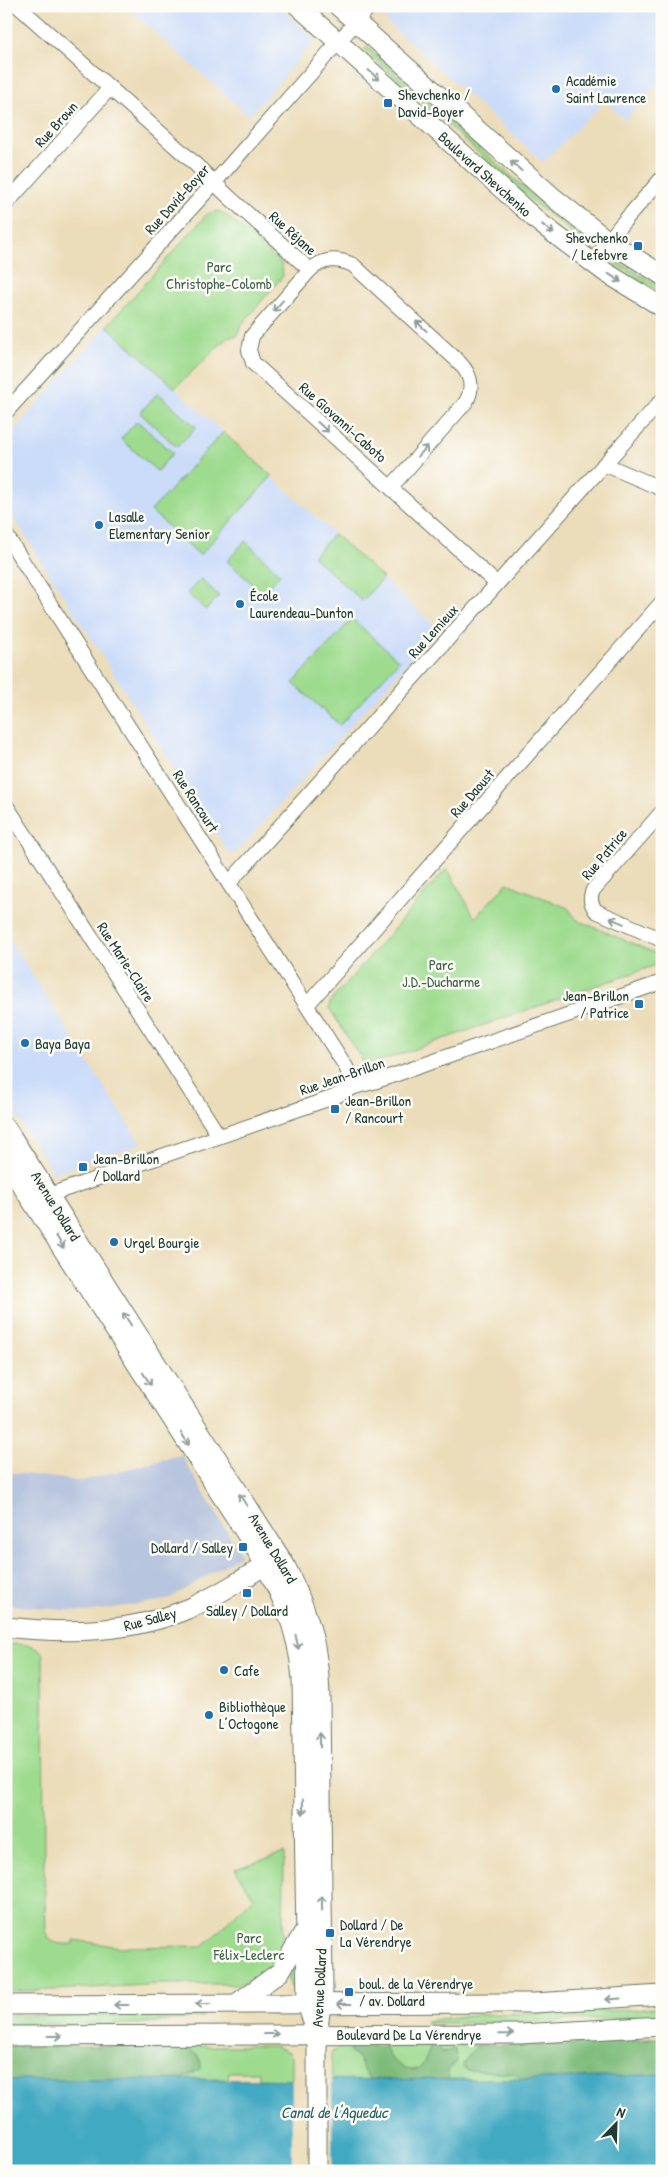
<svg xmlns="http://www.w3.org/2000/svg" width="668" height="2177" font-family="'Patrick Hand',sans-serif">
<rect width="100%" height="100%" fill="#fdfcf7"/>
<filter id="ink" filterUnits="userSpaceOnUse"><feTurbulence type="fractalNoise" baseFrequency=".02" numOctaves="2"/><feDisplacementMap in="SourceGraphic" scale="10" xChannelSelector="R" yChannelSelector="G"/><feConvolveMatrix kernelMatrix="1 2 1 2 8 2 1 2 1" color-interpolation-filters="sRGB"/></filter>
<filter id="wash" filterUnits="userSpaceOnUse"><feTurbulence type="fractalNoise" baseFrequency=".0096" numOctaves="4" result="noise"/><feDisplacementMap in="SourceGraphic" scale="20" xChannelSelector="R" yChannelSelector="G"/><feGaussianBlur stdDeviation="1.12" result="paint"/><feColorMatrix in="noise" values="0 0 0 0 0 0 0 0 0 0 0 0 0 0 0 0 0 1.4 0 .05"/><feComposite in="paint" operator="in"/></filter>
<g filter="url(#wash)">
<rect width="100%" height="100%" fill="#ecddba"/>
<!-- built -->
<g fill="#cbdcf9">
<path d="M126 6H278L313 38 314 42 249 116Z"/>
<path d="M397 6H662V78L625 120 605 101 543 162 385 20Z"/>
<path d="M107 326 438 629 235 854 227 851 6 506V439Z"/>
<path d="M6 934 141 1144 54 1173 6 1101Z"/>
</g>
<!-- industrial -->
<path fill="#b7c5de" d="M181 1455 241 1555 167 1600 86 1612 6 1605V1472L82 1481Z"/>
<!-- green -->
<g fill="#9edb8f" stroke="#5e8c62">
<path d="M367 47 530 193 582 236 580 239 538 206 364 50Z"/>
<path d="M218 211 225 214 280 262 282 266 283 276 242 324 237 336 228 337 175 388 107 326 207 214Z"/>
<path d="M617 261 662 288V294L615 264Z"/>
<path d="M158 393 196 427 177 447 140 413Z"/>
<path d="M137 421 173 453 157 471 121 439Z"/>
<path d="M223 432 272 476 200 555 151 511Z"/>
<path d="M334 534 383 578 362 601 313 556Z"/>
<path d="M245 541 280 574 263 593 227 561Z"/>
<path d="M201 579 219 596 206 610 187 593Z"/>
<path d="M352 619 399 661 340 725 293 683Z"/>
<path d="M447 868 475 918 507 883 568 908 577 920 660 955 662 963 372 1064 365 1065 329 1008 330 1002Z"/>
<path d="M6 1644C19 1645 40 1642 43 1656L44 1863 46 1932C51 1946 61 1944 74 1944V1940L120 1947 204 1946 253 1897 235 1869 284 1853 283 1948 275 1964 257 1979 242 1984H163L55 1990 6 1991Z"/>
<path d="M294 1965 297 1966 298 1989H293L290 1985 288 1973Z"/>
<path d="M662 2006V2015C583 2021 504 2023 425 2023L426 2021 470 2015 628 2010Z"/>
<path d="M203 2015V2017L138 2024H6V2016Z"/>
<path d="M478 2045 469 2054 463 2067 467 2070 513 2073 523 2079H449L448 2070 457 2062 455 2050 440 2053 437 2046Z"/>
<path d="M181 2046H274L289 2052 292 2057V2080L258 2079V2072H229L228 2079H180L194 2074 198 2055Z"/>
<path d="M341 2046H353L349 2048 351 2054C361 2057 365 2070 370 2080H332L331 2054 333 2051Z"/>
<path d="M385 2046H431C428 2053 425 2064 419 2068 405 2076 389 2058 385 2046Z"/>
</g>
<!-- forest -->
<g fill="#7ebb7a" stroke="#4e7c57">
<path d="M662 2038V2074L595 2078 523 2079 513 2073 467 2070 463 2064 469 2054 478 2045 571 2044Z"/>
<path d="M6 2046H181C192 2051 203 2056 201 2069L180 2079 6 2080Z"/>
<path d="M353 2046H385C389 2058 405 2076 419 2068 425 2064 428 2053 431 2046H437L441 2053H445L452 2049 455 2050 457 2062 448 2070 449 2079 370 2080 362 2067 360 2060 348 2051Z"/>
</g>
<!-- water -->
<path fill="#42a9c2" stroke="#30737b" d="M662 2074V2171H6V2080L553 2079Z"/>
<!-- pier -->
<path fill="#ecddba" d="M332 2077V2171H292V2078Z"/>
</g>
<g filter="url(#ink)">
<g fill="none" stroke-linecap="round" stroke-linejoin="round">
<defs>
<g id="street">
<path d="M18 6 193 162 229 197 310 270"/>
<path d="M6 204 110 88"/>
<path d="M592 263 620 226 662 178"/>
<path d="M6 412 214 183 370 6"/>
<path d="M604 464 662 489"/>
<path d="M391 487 466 402C475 386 470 373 458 361L353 265C337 258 324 258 310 270L252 336 249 350 253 363 497 584"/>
<path d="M6 535 346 1067 354 1087"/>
<path d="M6 805 219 1136"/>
<path d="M662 812 593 890C589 899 591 904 596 911L662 940"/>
<path d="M229 883 662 400"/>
<path d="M307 1005 662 602"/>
<path d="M40 1198 334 1097 354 1087 377 1081 662 982"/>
</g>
<g id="secondary">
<path d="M298 6 540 223 605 272 662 307"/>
<path d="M338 6 554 198 608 241 662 275"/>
<path d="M6 1128 285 1565C308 1612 319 1644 320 1697L323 1991 317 2035V2171"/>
<path d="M6 1161 254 1546C280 1590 298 1627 302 1679L307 2004 316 2031"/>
<path d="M6 1627C68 1634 132 1633 190 1608 220 1594 248 1576 276 1558"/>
<path d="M236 2004 280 1972 305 1930"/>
<path d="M6 2005 534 2003 662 1995"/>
<path d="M6 2036 520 2034 662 2026"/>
</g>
</defs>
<!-- street casing -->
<use href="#street" stroke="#677563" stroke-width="16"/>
<!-- secondary casing -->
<use href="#secondary" stroke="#677563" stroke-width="21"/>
<!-- street -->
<use href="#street" stroke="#fff" stroke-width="14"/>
<!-- secondary -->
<use href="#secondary" stroke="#fff" stroke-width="19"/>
</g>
<!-- one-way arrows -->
<defs><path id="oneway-shaft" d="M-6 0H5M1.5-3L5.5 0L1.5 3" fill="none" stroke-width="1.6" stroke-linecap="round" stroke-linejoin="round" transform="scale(1.25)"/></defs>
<g stroke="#8f9e9a">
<use href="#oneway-shaft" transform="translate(374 75) rotate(42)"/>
<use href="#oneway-shaft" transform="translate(516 166) rotate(-138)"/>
<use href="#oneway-shaft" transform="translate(548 229) rotate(38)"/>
<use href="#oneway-shaft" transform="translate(615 278) rotate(33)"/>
<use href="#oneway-shaft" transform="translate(278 306) rotate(132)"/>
<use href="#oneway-shaft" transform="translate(421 326) rotate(-138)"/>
<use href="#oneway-shaft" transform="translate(323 427) rotate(42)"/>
<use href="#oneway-shaft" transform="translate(423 451) rotate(-48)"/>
<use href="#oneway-shaft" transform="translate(617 921) rotate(-157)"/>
<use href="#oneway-shaft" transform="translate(60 1242) rotate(58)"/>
<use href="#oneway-shaft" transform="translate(127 1319) rotate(-123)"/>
<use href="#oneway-shaft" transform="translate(147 1379) rotate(57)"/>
<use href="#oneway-shaft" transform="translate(185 1439) rotate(58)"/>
<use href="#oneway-shaft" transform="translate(243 1500) rotate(-123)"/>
<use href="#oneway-shaft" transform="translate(297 1642) rotate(78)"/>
<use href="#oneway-shaft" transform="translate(320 1740) rotate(-90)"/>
<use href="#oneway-shaft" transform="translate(303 1807) rotate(89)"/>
<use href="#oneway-shaft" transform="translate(322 1903) rotate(-91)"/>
<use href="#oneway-shaft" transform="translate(613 1999) rotate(176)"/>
<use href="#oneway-shaft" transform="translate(203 2004) rotate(180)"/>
<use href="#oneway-shaft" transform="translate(344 2004) rotate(-180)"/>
<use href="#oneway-shaft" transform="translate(121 2005) rotate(180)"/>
<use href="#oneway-shaft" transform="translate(271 2034)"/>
<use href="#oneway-shaft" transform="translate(506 2034) rotate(-1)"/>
<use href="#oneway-shaft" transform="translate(55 2036)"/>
</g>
</g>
<!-- markers -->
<g fill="#1f6fb2" stroke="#fdfcf7" stroke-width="2">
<circle cx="556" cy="89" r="5"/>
<rect x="383" y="98" width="10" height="10" rx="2.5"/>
<rect x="633" y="241" width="10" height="10" rx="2.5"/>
<circle cx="99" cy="525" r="5"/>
<circle cx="240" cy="604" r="5"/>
<rect x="634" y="999" width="10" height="10" rx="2.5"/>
<circle cx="25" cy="1043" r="5"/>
<rect x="330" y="1104" width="10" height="10" rx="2.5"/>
<rect x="78" y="1162" width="10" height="10" rx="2.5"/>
<circle cx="114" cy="1242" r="5"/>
<rect x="238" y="1542" width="10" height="10" rx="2.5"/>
<rect x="242" y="1588" width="10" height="10" rx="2.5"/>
<circle cx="224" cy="1670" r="5"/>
<circle cx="209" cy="1715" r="5"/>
<rect x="325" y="1928" width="10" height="10" rx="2.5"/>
<rect x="344" y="1987" width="10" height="10" rx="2.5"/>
</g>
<g text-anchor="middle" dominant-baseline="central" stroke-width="5" stroke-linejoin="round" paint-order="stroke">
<!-- poi labels -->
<g font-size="15" fill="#1f3d34" stroke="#fdfcf7" text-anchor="start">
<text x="566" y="80">Académie<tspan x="566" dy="17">Saint Lawrence</tspan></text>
<text x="398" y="94">Shevchenko /<tspan x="398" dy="17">David-Boyer</tspan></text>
<text x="628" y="237" text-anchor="end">Shevchenko<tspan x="628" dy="17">/ Lefebvre</tspan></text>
<text x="109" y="516">Lasalle<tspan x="109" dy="17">Elementary Senior</tspan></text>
<text x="250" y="595">École<tspan x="250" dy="17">Laurendeau-Dunton</tspan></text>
<text x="629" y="995" text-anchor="end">Jean-Brillon<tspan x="629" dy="17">/ Patrice</tspan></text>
<text x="35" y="1043">Baya Baya</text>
<text x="345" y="1100">Jean-Brillon<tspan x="345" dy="17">/ Rancourt</tspan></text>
<text x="93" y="1158">Jean-Brillon<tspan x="93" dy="17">/ Dollard</tspan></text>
<text x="124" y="1242">Urgel Bourgie</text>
<text x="233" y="1547" text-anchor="end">Dollard / Salley</text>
<text x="247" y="1610" text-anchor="middle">Salley / Dollard</text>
<text x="234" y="1670">Cafe</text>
<text x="219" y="1706">Bibliothèque<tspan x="219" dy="17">L’Octogone</tspan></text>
<text x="340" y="1924">Dollard / De<tspan x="340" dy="17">La Vérendrye</tspan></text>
<text x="359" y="1983">boul. de la Vérendrye<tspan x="359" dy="17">/ av. Dollard</tspan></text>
</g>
<!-- street labels -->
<g font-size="15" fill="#1f3d34" stroke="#fdfcf7">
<text transform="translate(56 124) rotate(-48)">Rue Brown</text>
<text transform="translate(485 174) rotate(42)">Boulevard Shevchenko</text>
<text transform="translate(177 199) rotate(-48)">Rue David-Boyer</text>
<text transform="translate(293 233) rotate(42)">Rue Réjane</text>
<text transform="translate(343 422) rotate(42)">Rue Giovanni-Caboto</text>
<text transform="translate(433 631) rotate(-48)">Rue Lemieux</text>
<text transform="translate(472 793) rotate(-49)">Rue Daoust</text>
<text transform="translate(196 801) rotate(57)">Rue Rancourt</text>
<text transform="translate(604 854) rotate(-50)">Rue Patrice</text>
<text transform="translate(126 962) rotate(57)">Rue Marie-Claire</text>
<text transform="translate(342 1076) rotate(-19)">Rue Jean-Brillon</text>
<text transform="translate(56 1206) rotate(58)">Avenue Dollard</text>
<text transform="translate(273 1548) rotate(59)">Avenue Dollard</text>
<text transform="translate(150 1619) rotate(-15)">Rue Salley</text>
<text transform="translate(319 1988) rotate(-87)">Avenue Dollard</text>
<text x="409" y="2034">Boulevard De La Vérendrye</text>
</g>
<!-- park labels -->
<g font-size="15" fill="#3f644b" stroke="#fdfcf7">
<text x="219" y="266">Parc<tspan x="219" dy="17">Christophe-Colomb</tspan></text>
<text x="441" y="964">Parc<tspan x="441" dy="17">J.D.-Ducharme</tspan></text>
<text x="249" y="1937">Parc<tspan x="249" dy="17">Félix-Leclerc</tspan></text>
</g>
<!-- water labels -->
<g font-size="16" font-style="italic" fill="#2b6366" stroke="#fdfcf7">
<text x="334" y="2112">Canal de l'Aqueduc</text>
</g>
</g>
<!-- margin -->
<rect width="668" height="2177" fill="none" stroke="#fdfcf7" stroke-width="25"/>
<!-- north arrow -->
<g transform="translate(616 2124) rotate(23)" stroke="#fdfcf7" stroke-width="4" paint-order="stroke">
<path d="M0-4L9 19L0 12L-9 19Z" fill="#1f3d34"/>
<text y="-8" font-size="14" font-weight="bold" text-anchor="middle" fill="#1f3d34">N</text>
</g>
</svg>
